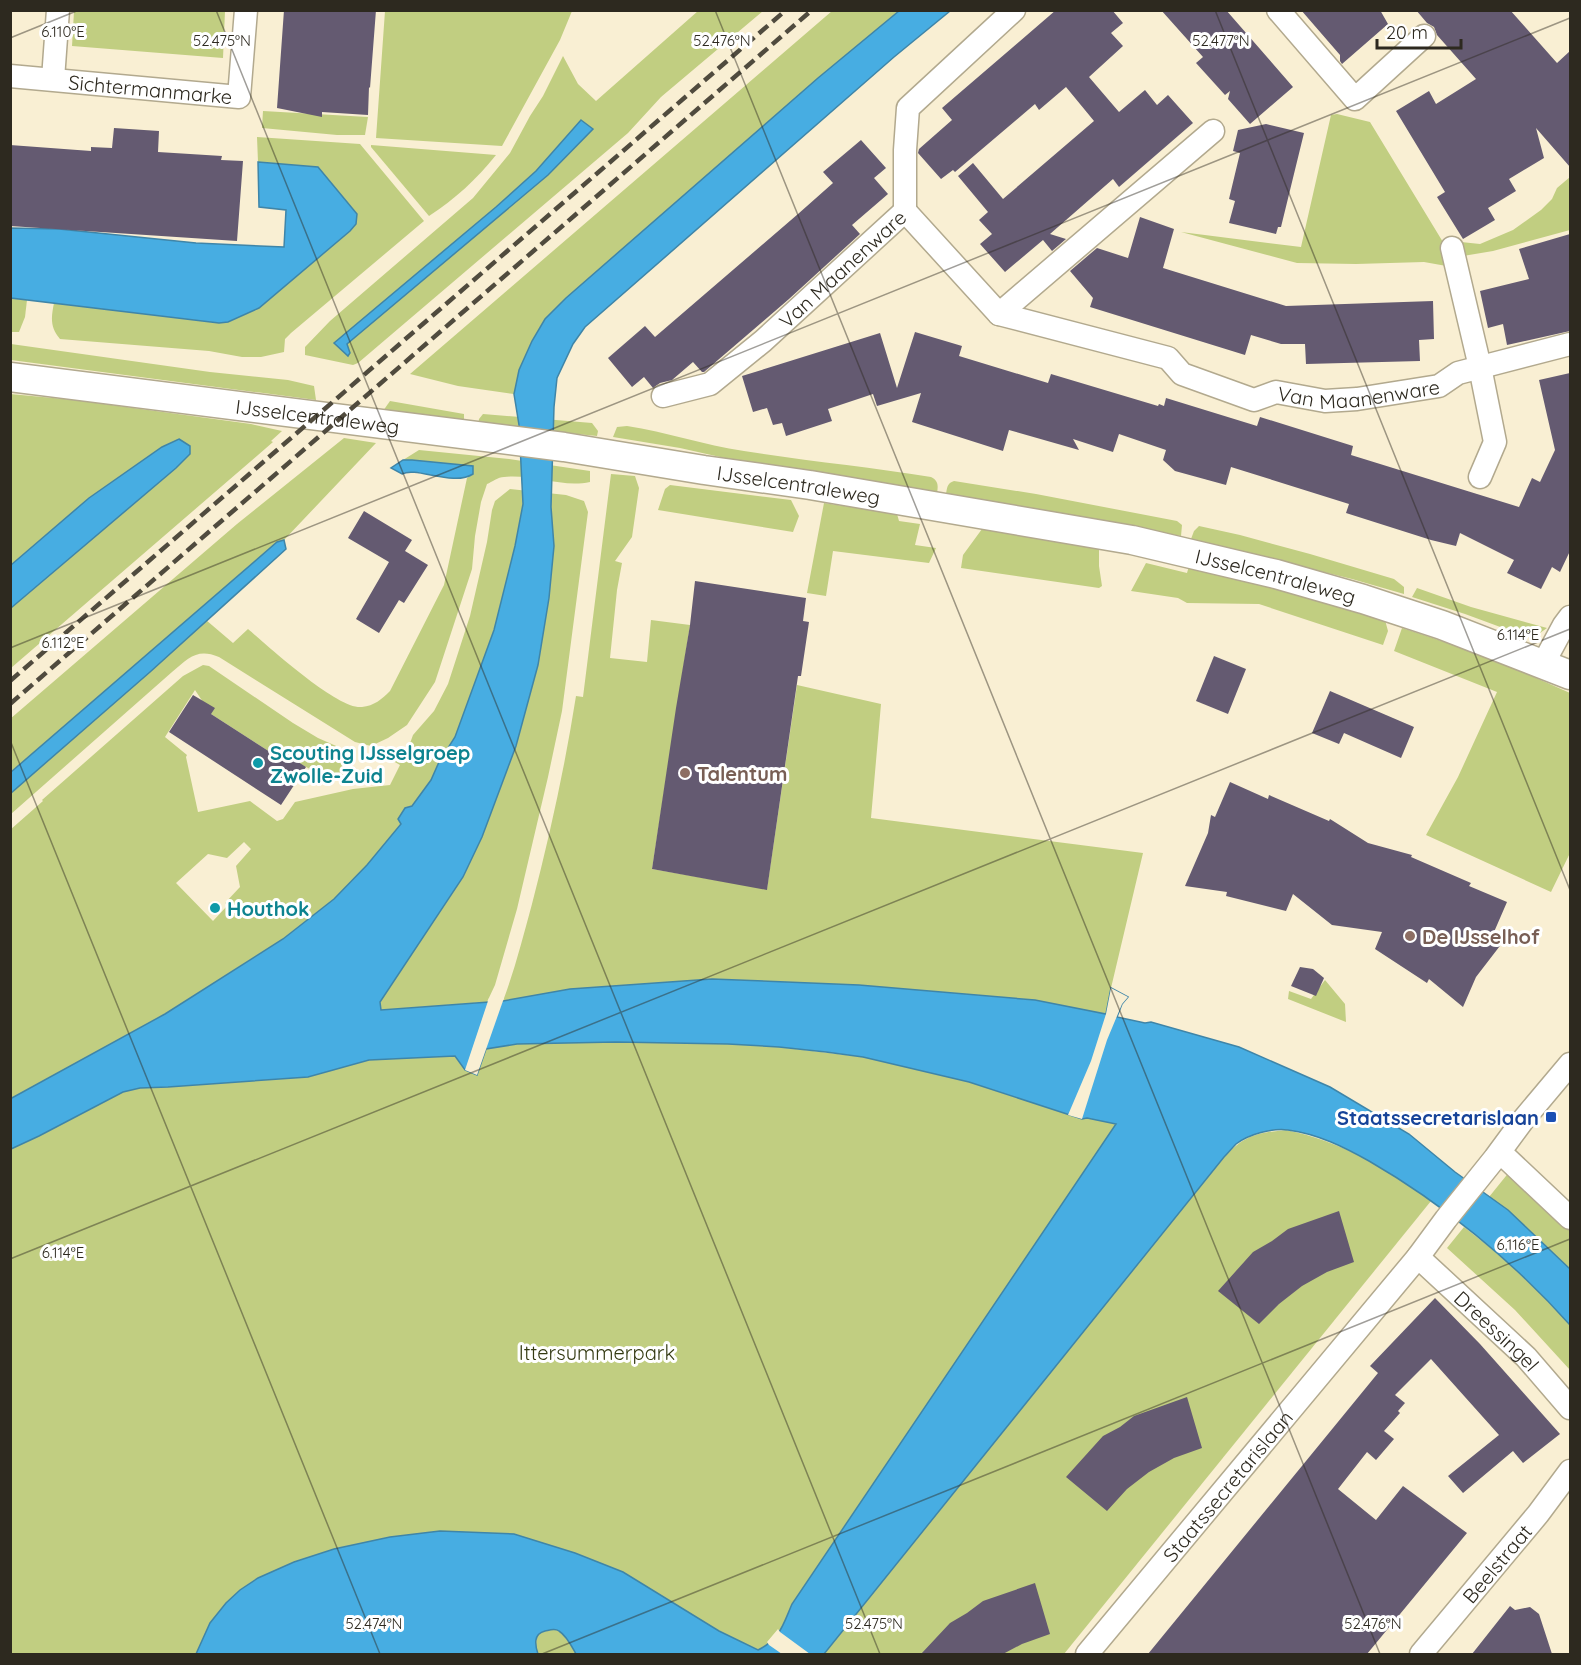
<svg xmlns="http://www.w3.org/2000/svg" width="1581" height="1665" font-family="Quicksand,sans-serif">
<rect width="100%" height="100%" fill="#f9efd3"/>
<!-- green -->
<g fill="#c1ce81" fill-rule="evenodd">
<path d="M74 11H225L223 58 72 46Z"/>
<path d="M385 11V10L572 11 560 40 502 146 376 138Z"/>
<path d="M698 11H763L661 97 628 133 358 363 353 365 305 355V347L330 321 473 198 510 153 530 116 543 96 563 56 578 84 596 101ZM581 120 548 175 346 344 335 343 496 207 536 171Z"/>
<path d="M832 11H899L578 288 545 319 532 341 519 370 514 394 458 386 410 374Z"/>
<path d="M263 111 368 117 365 135H337L262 128Z"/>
<path d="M1337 114 1370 122 1449 252 1452 267 1424 262 1356 264 1297 263 1181 232 1301 247 1331 115Z"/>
<path d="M257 137 360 144 424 221 291 333 285 339 284 352 261 357H242L209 351 60 339C50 327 51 318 54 303L218 323 228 322 261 306 350 231 357 214 318 167 258 162Z"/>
<path d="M371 145 496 155C477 179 455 199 429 216L371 147Z"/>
<path d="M1570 177V230L1493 251 1463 256 1461 242 1480 244 1513 230 1541 210 1552 199 1557 188Z"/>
<path d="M11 298 27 300 25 317 19 332H11Z"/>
<path d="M11 344 210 372 288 380 314 386 316 400 11 360Z"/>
<path d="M10 394 75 400 251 424 282 431 271 441 273 442 11 668V608L176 468 190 454 162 447 89 498 11 565Z"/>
<path d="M390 401 464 414V424L383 411Z"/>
<path d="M483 414 592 423 598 431 597 436 528 429 478 426 479 419Z"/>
<path d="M627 426C666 432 704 445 744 451 806 461 869 467 931 477 939 481 938 486 937 494L747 463 680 448 613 437 617 427Z"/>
<path d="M344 438 376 443 284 540 277 542 11 772 10 719 237 524Z"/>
<path d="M419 450 509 459 590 471V482C562 488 533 474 504 477 498 477 492 482 487 484L481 502 475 536 472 569 435 682 407 725 388 738 371 746 355 742 219 657C197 648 189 658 172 672L11 814 10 793 150 672 206 620 233 643 248 629C268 646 338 710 362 707 374 706 382 699 390 691L444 585 467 478 473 474 472 466 412 460H403Z"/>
<path d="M611 474 635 476 639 488 632 537 615 561 622 563 617 590 610 658 647 662 651 620 690 625 652 869 767 889 797 685 881 704 871 818 1143 853 1111 988 1106 1014 1035 1000 859 985 712 979 503 1001C515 969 523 937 532 904 550 835 565 766 576 696L583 697Z"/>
<path d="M954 481 1036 494 1177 521 1182 525 1181 536 1034 509 946 494C947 488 947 483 954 481Z"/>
<path d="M670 485 791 500 799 516 793 532 658 510 665 489Z"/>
<path d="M510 489 566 495 584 501 588 512 562 711 548 777 517 909 495 985 487 1002 381 1010 380 1002 463 877 482 837 516 746 538 665 549 598 554 546 523 504 515 546 494 630 455 737 439 762 431 780 412 806 405 808 399 819 401 824 367 865 334 899 283 939 165 1014 11 1099 10 830 43 801 42 800 183 676 203 665 209 666 293 723 318 738 343 749 350 756 352 770C341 777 336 777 325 772 320 770 315 771 310 769 301 765 293 759 285 753L281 759 211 714 195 690 165 737 187 755 186 757 198 812 250 801 277 821 283 819 295 802 353 789 390 785 400 765 376 751 405 757 413 735 434 711 448 684 470 616 487 542 492 510 495 501ZM244 842 251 849 236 866 240 887 225 903 227 906 213 921 176 883 208 854 227 858Z"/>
<path d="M824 503 897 514 899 521 920 524 915 545 936 548 929 563 833 551 826 596 807 593Z"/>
<path d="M1199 526 1240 535 1310 554 1394 579 1404 587V594L1352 579 1191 539 1194 531Z"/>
<path d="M982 529 998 530 1099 548V566L1102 586 1099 588 961 568 963 555Z"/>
<path d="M1146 563 1187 573 1189 566 1284 590 1385 620 1388 631 1383 645 1259 604 1187 603 1178 598 1131 591Z"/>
<path d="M1417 588 1471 607 1547 628 1540 633 1532 635H1522L1465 614 1412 597Z"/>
<path d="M1402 628C1460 646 1515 668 1570 693V853L1551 892 1426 835 1458 777 1497 692 1394 651Z"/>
<path d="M1325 980 1345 1004 1346 1022 1288 999 1289 991 1311 999Z"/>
<path d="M615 1042 728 1044 779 1047 863 1057 969 1082 1082 1119 1087 1118 1117 1124 792 1604 780 1632 782 1654H11L10 1149 39 1136 123 1092 140 1088 168 1087 308 1077 369 1060 455 1056 465 1070C471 1064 478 1055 485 1050 499 1040 593 1043 615 1042Z"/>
<path d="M1286 1130C1339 1141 1389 1168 1431 1201L1064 1654H824L1224 1157C1245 1135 1257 1133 1286 1130Z"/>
<path d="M1510 1171 1570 1226V1269L1508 1210 1489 1197Z"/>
<path d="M1464 1227C1503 1257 1538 1288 1570 1325V1370L1515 1310 1447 1248Z"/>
</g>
<!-- water -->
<g fill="#47ade2" stroke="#3f85a8" stroke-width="1.5">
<path d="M899 11H950L894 57 585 327 573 344 557 378 554 407 551 507 554 546 549 598 538 665 516 746 482 837 463 877 380 1002 381 1010 503 1001 570 989 712 979 859 985 1035 1000 1106 1014 1111 988 1128 997 1122 1004 1117 1017 1145 1023 1151 1022 1239 1047 1330 1087 1409 1134 1455 1172 1508 1210 1570 1269V1325C1514 1262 1442 1203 1369 1161 1344 1147 1318 1134 1288 1130 1272 1128 1249 1134 1236 1144 1232 1148 1228 1153 1224 1157L824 1654H576C572 1647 567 1636 559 1631 555 1628 550 1630 545 1631 533 1634 535 1645 538 1654H196L210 1623 226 1603 240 1590 258 1578 294 1562 334 1549 390 1537 440 1531 514 1534 575 1553 623 1572 719 1631 758 1650C780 1639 783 1625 792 1604L1116 1124 1087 1118 1082 1119 969 1082 863 1057 826 1052 779 1047 728 1044 616 1042 517 1044 486 1049 477 1075 465 1070 455 1056 369 1060 308 1077 168 1087 140 1088 123 1092 39 1136 11 1149 10 1099 165 1014 283 939 334 899 367 865 401 824 398 819 405 808 412 806 431 780 439 762 455 737 494 630 515 546 523 504 519 425 514 394 519 370 532 341 545 319 566 298 818 78Z"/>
<path d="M581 120 593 129 548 175 347 344 350 353 348 356 334 343 496 207 536 171Z"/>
<path d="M258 162 318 167 357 214 356 224 350 231 259 308 228 322 219 323 11 298V228L59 229 196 243 284 247 286 210 259 207Z"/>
<path d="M179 439 190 446V454L176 468 11 608V565L89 498 162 447Z"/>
<path d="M403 460H412L473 466V474C453 487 416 466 402 474L391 468Z"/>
<path d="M284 540 286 549 150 672 11 793V772L277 542Z"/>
</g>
<!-- pier -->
<g fill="#f9efd3">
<path d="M1111 988 1128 997 1122 1004 1107 1040 1082 1119 1068 1115 1091 1061 1106 1014Z"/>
<path d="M489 998H504L477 1075 465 1070Z"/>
<path d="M778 1629 780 1632 810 1654H782L769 1645 767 1642Z"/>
</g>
<!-- building -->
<g fill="#645a71">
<path d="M284 10H376L370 88 369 87 368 115 322 112V117L277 108Z"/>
<path d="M1056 10H1112L1123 23 1111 33 1123 46 1089 77 1119 112 1145 90 1157 105 1168 95 1193 123 1119 187 1113 179 1050 234 1066 239 1052 251 1043 240 1005 272 980 244 992 234 979 220 988 212 958 176 973 163 1003 199 1094 121 1066 87 1039 110 1035 104 955 172 953 170 941 179 918 153 919 149 952 120 942 108Z"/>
<path d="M1161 10H1226L1293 87 1250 124 1228 99 1230 91 1225 95 1196 63 1203 57Z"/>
<path d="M1301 10H1380L1388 24 1342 64 1340 61V55Z"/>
<path d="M1416 10H1510L1557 63 1570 51V167L1536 128 1544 158 1509 179 1516 191 1488 208 1495 220 1463 239 1437 197 1445 192 1396 111 1429 91 1436 104 1476 79 1437 35 1434 27 1427 23Z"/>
<path d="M1266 124 1304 133 1281 227H1278L1276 234 1229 223 1235 201 1229 199 1240 153 1233 151 1238 130Z"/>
<path d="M114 128 159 131 158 152 222 156 221 160 243 161 237 241 10 226V145L91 151V147L112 148Z"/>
<path d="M861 140 886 168 874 178 888 194 852 225 860 234 789 299 704 372H702L693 362 672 380 660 383 653 388 644 377 632 387 608 358 645 326 655 337 798 214 833 183 823 172Z"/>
<path d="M1140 217 1174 229 1163 268 1286 306 1433 301 1434 339 1419 340 1420 361 1306 364 1305 344H1281L1251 335 1245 355 1090 307 1093 298 1070 271 1097 248 1128 258Z"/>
<path d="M1570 234V331L1507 345 1503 324 1488 328 1480 291 1529 279 1519 249Z"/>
<path d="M915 332 962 346 959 356 1048 383 1051 374 1158 406 1159 404 1164 406 1166 398 1257 426 1260 417 1353 446 1351 455 1519 507 1532 478 1540 482 1555 450 1539 380 1570 373V551L1560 572 1552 567 1541 589 1507 573 1514 560 1460 533 1456 546 1431 540 1346 513 1349 504 1231 467 1226 485 1175 471 1163 460 1166 450 1119 434 1113 452 1073 439 1079 450 1009 430 1003 451 912 422 921 393 877 406 873 394 828 409 832 421 786 436 782 423 773 425 767 408 753 412 742 376 880 333 897 388Z"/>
<path d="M364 511 412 540 405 551 428 565 404 603 399 600 379 633 356 619 389 562 348 538Z"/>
<path d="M695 581 806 598 803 621 809 622 801 676H798L767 890 652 869 676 708 690 625Z"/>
<path d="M1214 656 1246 669 1228 714 1196 701Z"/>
<path d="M1330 691 1414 727 1401 758 1344 733 1339 744 1312 733Z"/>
<path d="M193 695 215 708 211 714 281 759 284 753 306 767 281 805 169 732Z"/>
<path d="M1230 782 1268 799 1269 795 1329 821 1330 819 1368 843 1412 855 1411 857 1471 883 1469 886 1507 902 1494 932 1506 938 1476 977 1463 1007 1429 979 1427 983 1375 949 1382 932 1332 925 1293 894 1286 911 1226 896 1227 892 1185 886 1208 833 1211 815 1215 817Z"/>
<path d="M1300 967 1313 969 1324 978 1316 996 1291 986Z"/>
<path d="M1339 1211 1354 1262 1327 1272 1302 1286 1279 1304 1259 1324 1218 1291 1253 1252 1272 1241 1288 1229Z"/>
<path d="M1435 1298 1480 1344 1560 1434 1523 1463 1513 1451 1463 1493 1448 1476 1499 1435 1431 1359 1395 1395 1405 1403 1398 1411 1400 1413 1384 1431 1394 1439 1376 1460 1367 1452 1338 1489 1376 1520 1403 1486 1467 1533 1367 1654H1148L1378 1373 1370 1366Z"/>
<path d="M1187 1397 1202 1448 1174 1458 1149 1472 1127 1489 1107 1511 1066 1477 1103 1436 1120 1427 1134 1416Z"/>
<path d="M1035 1583 1050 1634 1022 1644 1003 1654H921L950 1623 967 1613 983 1601Z"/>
<path d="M1510 1606 1515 1610 1530 1607 1539 1614 1552 1654H1472Z"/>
</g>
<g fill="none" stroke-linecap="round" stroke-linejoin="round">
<defs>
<g id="minor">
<path d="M1278 10 1355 99 1424 36"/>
<path id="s1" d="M10 76 239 97 246 10"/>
<path d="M53 79 58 10"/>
<path id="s2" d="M905 211 999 314 1168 358 1182 374 1254 400 1276 392 1325 401 1357 399 1439 386 1458 373 1570 344"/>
<path d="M905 211V150L908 108 1014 10"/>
<path d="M1452 248 1480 367 1495 442 1480 477"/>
<path d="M999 314 1213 131"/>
<path id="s3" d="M663 396 710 384 763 341 905 211"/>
<path d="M1543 664 1564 625 1570 617"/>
<path d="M1500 1152 1570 1218"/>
<path id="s4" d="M1418 1257 1526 1357 1570 1408"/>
<path id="s5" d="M1087 1654 1418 1257 1446 1219 1495 1158 1523 1120 1570 1064"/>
<path id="s6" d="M1421 1654 1538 1514 1570 1471"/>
</g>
<g id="tertiary">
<path id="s7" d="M10 377 564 447 704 470 810 485 1132 540 1276 574 1363 599 1442 625 1570 675"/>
</g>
</defs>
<!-- minor casing -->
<use href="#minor" stroke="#b2a98e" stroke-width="25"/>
<!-- tertiary casing -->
<use href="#tertiary" stroke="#b2a98e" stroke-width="31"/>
<!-- minor -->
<use href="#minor" stroke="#fff" stroke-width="22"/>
<!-- tertiary -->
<use href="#tertiary" stroke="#fff" stroke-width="28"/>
<!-- rail -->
<g stroke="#504b3e" stroke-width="4.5" stroke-dasharray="12 6" stroke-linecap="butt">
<path d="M10 681 786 10"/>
<path d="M10 704 812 10"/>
</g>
</g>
<!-- ticks -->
<path fill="none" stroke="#2d291f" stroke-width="1.5" stroke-opacity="0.45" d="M216 10 880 1654M715 10 1380 1654M1215 10 1570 890M10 38 79 10M10 648 1570 18M10 740 380 1654M10 1259 1570 629M542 1654 1570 1239"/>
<!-- markers -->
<g fill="#0f9aa8" stroke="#fff" stroke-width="2">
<circle cx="258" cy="763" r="6"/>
<circle cx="215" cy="908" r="6"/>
</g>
<g fill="#8d6e63" stroke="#fff" stroke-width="2">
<circle cx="685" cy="773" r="6"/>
<circle cx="1410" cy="936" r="6"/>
</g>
<rect fill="#1a4fb4" stroke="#fff" stroke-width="2" x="1545" y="1111" width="12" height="12" rx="3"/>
<g text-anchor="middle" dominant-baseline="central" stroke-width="6" stroke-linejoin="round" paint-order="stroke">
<!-- street labels -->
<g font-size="20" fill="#2d291f" stroke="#fff">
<text stroke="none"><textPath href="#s1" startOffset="141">Sichtermanmarke</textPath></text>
<text stroke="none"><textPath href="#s3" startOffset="224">Van Maanenware</textPath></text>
<text stroke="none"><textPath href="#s2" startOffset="519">Van Maanenware</textPath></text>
<text stroke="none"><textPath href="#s7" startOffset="310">IJsselcentraleweg</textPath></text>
<text stroke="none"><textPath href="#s7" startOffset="796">IJsselcentraleweg</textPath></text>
<text stroke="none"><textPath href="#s7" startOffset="1282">IJsselcentraleweg</textPath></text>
<text stroke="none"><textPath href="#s4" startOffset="108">Dreessingel</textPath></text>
<text stroke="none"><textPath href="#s5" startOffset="219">Staatssecretarislaan</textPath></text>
<text stroke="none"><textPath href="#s6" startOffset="118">Beelstraat</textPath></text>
</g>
<!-- culture labels -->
<g font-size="20" font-weight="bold" fill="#0d838f" stroke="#fff" text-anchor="start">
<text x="270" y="752">Scouting IJsselgroep<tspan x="270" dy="23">Zwolle-Zuid</tspan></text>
<text x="227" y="908">Houthok</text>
</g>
<!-- education labels -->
<g font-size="20" font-weight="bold" fill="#785e54" stroke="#fff" text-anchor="start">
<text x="697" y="773">Talentum</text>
<text x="1422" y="936">De IJsselhof</text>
</g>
<!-- transit labels -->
<g font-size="20" font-weight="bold" fill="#164399" stroke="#fff" text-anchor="end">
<text x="1539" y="1117">Staatssecretarislaan</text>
</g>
<!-- park labels -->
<g font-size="20" fill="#343a12" stroke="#fff">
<text x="597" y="1352">Ittersummerpark</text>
</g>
</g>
<g font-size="15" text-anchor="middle" fill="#2d291f" stroke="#fff" stroke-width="6" stroke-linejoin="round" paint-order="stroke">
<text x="63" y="37">6.110°E</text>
<text x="1221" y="46">52.477°N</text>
<text x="222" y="46">52.475°N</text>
<text x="722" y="46">52.476°N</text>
<text x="1518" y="640">6.114°E</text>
<text x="63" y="648">6.112°E</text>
<text x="1518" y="1250">6.116°E</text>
<text x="63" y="1258">6.114°E</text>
<text x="374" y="1629">52.474°N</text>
<text x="874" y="1629">52.475°N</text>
<text x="1373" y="1629">52.476°N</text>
</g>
<!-- border -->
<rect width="1581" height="1665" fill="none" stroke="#2d291f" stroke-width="24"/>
<!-- scale -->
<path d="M1377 39v9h84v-9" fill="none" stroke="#2d291f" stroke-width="3"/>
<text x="1386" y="39" font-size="18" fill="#2d291f" stroke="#ffffff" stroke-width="4.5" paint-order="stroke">20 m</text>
</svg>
